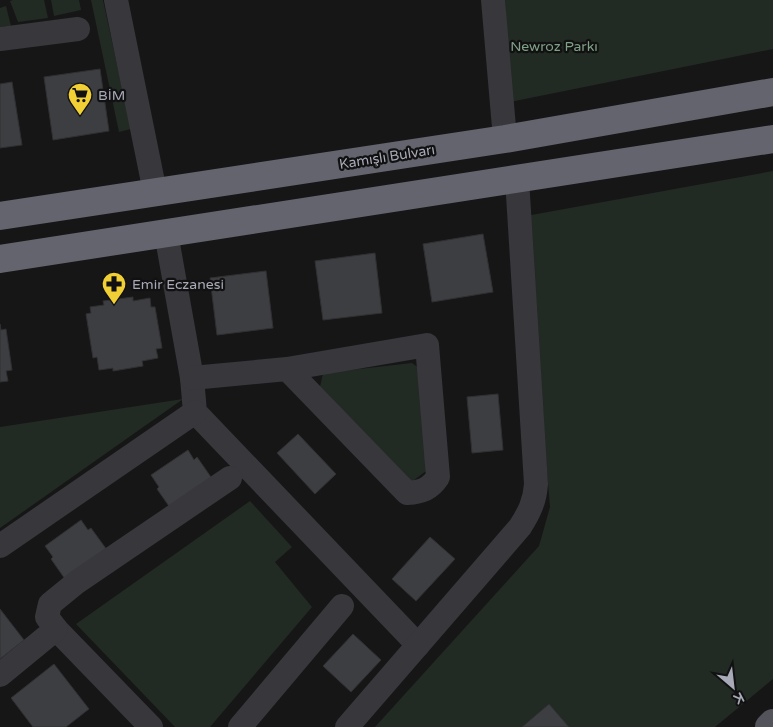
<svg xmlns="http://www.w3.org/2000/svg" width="773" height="727" font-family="'Varela Round',sans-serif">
<rect width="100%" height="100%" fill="#161617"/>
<!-- green -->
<g fill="#222a24">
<path d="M13 0H44L48 18 18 22 10 1Z"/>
<path d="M51 0H79L81 10 54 16Z"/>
<path d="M91 0H103L131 129 119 132Z"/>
<path d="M505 0H773V49L510 102Z"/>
<path d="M6 6 11 26 0 27V8Z"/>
<path d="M773 171V679L715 727H375L539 546 550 507 526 216Z"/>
<path d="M412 363 419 368 426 471 410 483 320 387 323 373Z"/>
<path d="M183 399 0 528V427Z"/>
<path d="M250 501 292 547 275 562 312 607 210 727H175L76 624Z"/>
</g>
<!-- building -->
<g fill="#3d3e41" stroke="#303033">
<path d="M100 69 109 131 53 140 44 77Z"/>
<path d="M12 82 22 145 0 148V84Z"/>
<path d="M483 234 493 292 432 302 423 244Z"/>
<path d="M375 253 382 313 323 320 315 261Z"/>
<path d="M266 271 273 328 217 335 210 278Z"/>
<path d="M133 297V301L150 298 151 307H155L162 348 156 349 158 358 142 361 143 366 113 371V368L99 370 97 357 93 358 86 314 91 313 90 307 104 305 103 301Z"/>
<path d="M0 324 1 330 6 329 12 370 6 371 8 381 0 382Z"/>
<path d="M498 394 503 450 472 453 467 397Z"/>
<path d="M298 434 336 474 315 494 277 453Z"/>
<path d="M188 450 194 460 197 457 213 480 171 509 157 489 159 487 151 475Z"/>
<path d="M81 520 88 530 91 528 107 550 65 579 51 559 53 557 45 546Z"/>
<path d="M430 537 455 559 416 601 392 579Z"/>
<path d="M0 609 24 640 0 659Z"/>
<path d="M353 634 381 660 351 692 323 666Z"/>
<path d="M54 664 89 709 66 727H33L11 698Z"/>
<path d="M549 704 569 727H522Z"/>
</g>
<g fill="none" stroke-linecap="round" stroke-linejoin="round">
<!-- minor -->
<g stroke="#37373c" stroke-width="24">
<path d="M116 0 155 192"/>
<path d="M493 0 505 139"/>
<path d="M0 39 78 29"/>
<path d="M166 233 192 378 195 412 418 645"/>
<path d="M192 378 287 369 427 345 438 477C430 489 422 492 407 493L287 369"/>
<path d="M0 546 195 412"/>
<path d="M56 629 151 727"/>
<path d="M0 675 56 629 47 617 50 604 77 582 230 478"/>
<path d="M240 727 342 606"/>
<path d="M347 727 520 527C529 513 535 501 536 484L517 179"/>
</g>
<!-- major -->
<path stroke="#53535b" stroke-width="28" d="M769 727 773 723"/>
<!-- highway -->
<g stroke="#63646d" stroke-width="28">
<path d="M0 216 505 139 773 92"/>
<path d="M0 259 773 139"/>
</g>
</g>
<!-- icons -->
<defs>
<symbol id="supermarket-pin" viewBox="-11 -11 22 30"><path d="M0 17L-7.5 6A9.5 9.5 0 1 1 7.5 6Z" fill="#f0d035" stroke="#111112"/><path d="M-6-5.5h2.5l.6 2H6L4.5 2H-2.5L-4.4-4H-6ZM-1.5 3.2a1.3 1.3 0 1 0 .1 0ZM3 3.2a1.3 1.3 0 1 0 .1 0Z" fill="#111"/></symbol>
<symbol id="pharmacy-pin" viewBox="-11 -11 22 30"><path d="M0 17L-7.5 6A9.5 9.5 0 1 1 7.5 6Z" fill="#f0d035" stroke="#111112"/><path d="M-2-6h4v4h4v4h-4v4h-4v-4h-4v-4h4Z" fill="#111"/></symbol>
</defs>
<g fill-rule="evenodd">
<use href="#supermarket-pin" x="66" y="81" width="28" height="38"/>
<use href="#pharmacy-pin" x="100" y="270" width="28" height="38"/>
</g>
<g text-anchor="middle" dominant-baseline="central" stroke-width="4.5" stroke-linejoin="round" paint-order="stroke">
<!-- park labels -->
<g font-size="14" fill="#7fa287" stroke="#111112">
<text x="554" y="46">Newroz Parkı</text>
</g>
<!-- poi labels -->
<g font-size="14" fill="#a8aab7" stroke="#111112" text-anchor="start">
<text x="98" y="95">BİM</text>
<text x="132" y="284">Emir Eczanesi</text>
</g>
<!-- street labels -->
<g font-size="14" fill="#a8aab7" stroke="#111112">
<text transform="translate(387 157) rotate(-9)">Kamışlı Bulvarı</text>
</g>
</g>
<!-- north arrow -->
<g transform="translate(733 687) rotate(152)" stroke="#111112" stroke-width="4" paint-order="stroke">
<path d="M0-4L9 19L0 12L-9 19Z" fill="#a8aab7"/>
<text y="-8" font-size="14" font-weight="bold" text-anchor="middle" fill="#a8aab7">K</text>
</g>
</svg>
